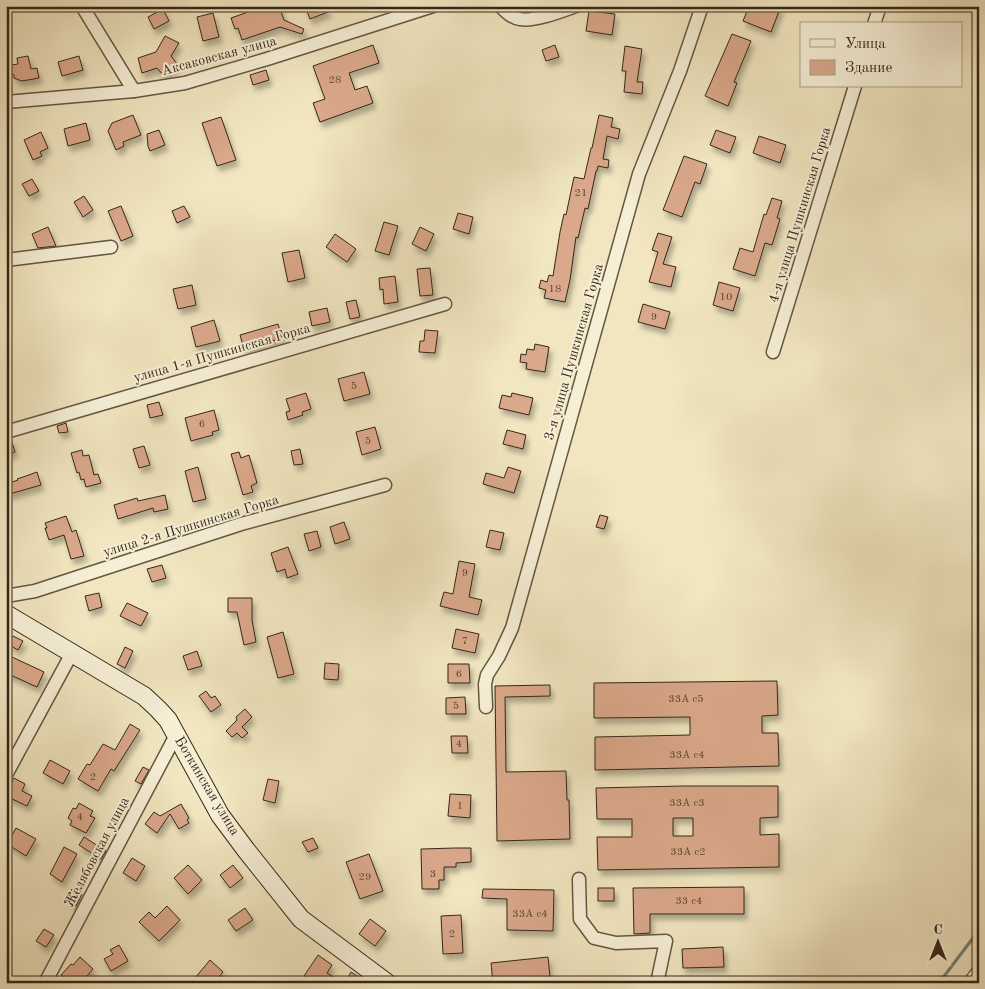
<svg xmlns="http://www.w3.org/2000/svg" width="985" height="989" font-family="'Old Standard TT',serif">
<defs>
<filter id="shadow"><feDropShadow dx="3" dy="5.5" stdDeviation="2.5" flood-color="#0004"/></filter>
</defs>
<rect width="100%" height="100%" fill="#f1e6c0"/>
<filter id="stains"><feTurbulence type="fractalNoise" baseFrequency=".004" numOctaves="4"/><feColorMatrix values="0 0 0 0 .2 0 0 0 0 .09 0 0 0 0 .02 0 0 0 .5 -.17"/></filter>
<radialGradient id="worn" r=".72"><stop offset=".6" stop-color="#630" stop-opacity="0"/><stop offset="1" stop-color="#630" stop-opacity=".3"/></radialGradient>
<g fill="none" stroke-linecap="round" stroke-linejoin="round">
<!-- stream -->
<path stroke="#728276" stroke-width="3" d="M939 983 979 930"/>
</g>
<!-- building -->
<g fill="#daa88a" stroke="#352718" fill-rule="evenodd" filter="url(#shadow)">
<path d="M265 6H279L284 20 304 29 302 34 280 27 242 40 238 28 235 29 231 18Z"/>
<path d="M305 6H326L328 12 310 19Z"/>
<path d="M749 6H781L771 32 743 21Z"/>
<path d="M163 9 169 21 154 29 148 17Z"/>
<path d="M589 11 615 14 612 35 586 31Z"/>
<path d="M213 13 219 37 203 41 197 17Z"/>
<path d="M732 34 751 41 734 82 737 83 728 106 705 96Z"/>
<path d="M165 36 179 43 171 56 178 65 164 76 157 68 142 73 138 58 156 52Z"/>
<path d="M373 45 379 63 349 73 355 90 367 86 373 103 320 122 313 103 325 99 313 66Z"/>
<path d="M555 45 559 57 546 61 542 50Z"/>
<path d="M625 46 642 49 637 82H643L642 94 624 92 626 71H622Z"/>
<path d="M28 56 31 69 37 68 39 78 22 81 14 78V75L9 70 11 65 18 64 17 58Z"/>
<path d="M79 56 83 70 62 76 58 62Z"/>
<path d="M266 70 269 80 253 85 250 75Z"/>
<path d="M133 115 141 135 123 142 124 146 116 150 108 131 112 123Z"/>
<path d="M599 115 613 118 611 127 620 129 618 139 607 136 603 159 609 160 608 168 598 166 597 171H596L588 209 585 208 578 238 576 237 570 280 565 302 544 298 546 290 539 288 541 280 547 282 549 275 553 276 560 232 564 214 566 215 574 177 584 179 591 148H592Z"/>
<path d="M221 117 236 160 217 166 202 123Z"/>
<path d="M86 123 90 140 68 146 64 129Z"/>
<path d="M159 130 165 145 150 151 148 146 147 134Z"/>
<path d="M716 130 736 137 730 153 710 145Z"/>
<path d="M41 132 48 148 40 152 42 156 33 160 24 140Z"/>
<path d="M759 136 786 145 780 163 753 153Z"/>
<path d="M684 156 707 164 700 184 695 182 682 217 663 210Z"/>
<path d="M32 179 39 191 29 196 22 184Z"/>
<path d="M84 196 93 210 83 217 74 202Z"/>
<path d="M772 198 782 201 777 218 780 219 772 245 765 243 755 276 733 269 740 248 753 252 764 214 766 215Z"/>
<path d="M121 206 133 236 121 241 108 211Z"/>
<path d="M184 206 190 217 177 223 172 211Z"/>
<path d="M458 213 473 217 469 234 453 229Z"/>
<path d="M384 222 398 226 389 255 375 251Z"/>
<path d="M48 227 56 246 38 248 32 234Z"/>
<path d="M420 227 434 234 426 251 412 244Z"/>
<path d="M658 233 672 237 663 264 676 267 671 287 649 282 658 252 652 250Z"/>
<path d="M335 234 356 249 347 262 326 247Z"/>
<path d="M299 250 305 278 288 282 282 253Z"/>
<path d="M430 268 433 295 420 296 417 269Z"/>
<path d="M395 276 398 302 384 304 383 289 380 290 379 278Z"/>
<path d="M719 282 740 288 733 311 713 305Z"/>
<path d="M192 285 196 305 178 309 173 289Z"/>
<path d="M356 300 360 317 350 319 346 302Z"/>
<path d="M643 304 670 312 665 329 638 322Z"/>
<path d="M327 308 330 322 312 326 309 312Z"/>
<path d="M214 320 220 341 196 347 191 327Z"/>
<path d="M278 324 282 338 244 349 240 335Z"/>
<path d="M425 330 438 331 435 353 419 352 420 341H424Z"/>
<path d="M535 344 549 347 545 372 526 369 527 363 520 362 521 354 526 355 527 349 534 350Z"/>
<path d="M364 372 370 394 344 401 338 379Z"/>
<path d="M306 393 311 409 302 412 303 415 288 420 286 412 290 411 286 399Z"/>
<path d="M512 393 533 398 529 415 499 408 502 395 511 397Z"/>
<path d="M159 402 163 415 150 418 147 405Z"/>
<path d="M214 410 219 430 212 432 213 435 191 441 185 418Z"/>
<path d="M66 423 68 432 59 433 57 426Z"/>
<path d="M375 427 381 449 362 455 356 432Z"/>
<path d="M507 430 526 435 523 449 503 444Z"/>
<path d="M11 439 15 452 6 455V440Z"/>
<path d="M144 446 150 465 139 468 133 449Z"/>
<path d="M300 449 303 464 294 465 291 451Z"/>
<path d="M82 450 83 456 89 455 94 475 98 474 101 483 86 487 84 479 81 480 79 472 77 473 71 453Z"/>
<path d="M239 452 241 458 249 455 257 483 251 486 253 492 243 495 231 454Z"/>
<path d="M198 467 206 499 193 502 185 471Z"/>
<path d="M508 467 521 471 514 493 483 484 486 473 504 478Z"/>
<path d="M37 472 41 485 6 495V484L18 480 17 479 23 477Z"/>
<path d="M165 495 168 509 154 512 153 508 118 519 114 505 137 498 138 501Z"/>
<path d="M600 515 608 517 604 529 596 527Z"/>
<path d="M66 516 72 532 76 530 84 556 71 559 64 535 49 540 45 528H47L45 523Z"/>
<path d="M344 522 350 539 335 544 330 527Z"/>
<path d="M490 530 504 533 500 550 486 547Z"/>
<path d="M317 531 321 547 309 551 304 534Z"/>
<path d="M288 547 298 574 287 578 285 569 277 572 271 553Z"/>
<path d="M459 561 475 564 469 597 482 600 478 615 440 606 444 592 453 594Z"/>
<path d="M162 565 166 578 152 582 147 569Z"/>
<path d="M99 593 102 607 89 611 85 596Z"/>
<path d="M228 598H252V620L256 642 244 645 237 612H228Z"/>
<path d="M127 603 148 613 141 626 120 616Z"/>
<path d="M456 629 479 634 475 653 452 648Z"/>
<path d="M283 632 294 674 278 678 267 637Z"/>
<path d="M13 636 23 641 18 650 8 644Z"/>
<path d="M125 647 133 651 125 668 117 664Z"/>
<path d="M197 651 202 666 188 670 183 656Z"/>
<path d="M12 657 44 672 37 687 6 673V670Z"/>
<path d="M325 663 339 664 338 680 324 679Z"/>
<path d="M448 664H469L470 683H448Z"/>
<path d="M777 681 778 715 762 716V733H778L779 766 595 770V737L690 735V717L594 718V683Z"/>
<path d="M550 685V696L505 697 506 772 566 771 567 800H569L570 839 497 841 495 686Z"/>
<path d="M206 691 211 698 215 696 221 705 211 712 199 696Z"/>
<path d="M465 697 466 714H446V698Z"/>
<path d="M245 709 252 717 242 727 248 733 242 738 237 733 232 737 226 731 237 720 236 717Z"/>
<path d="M130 724 140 730 114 771 111 769 98 791 78 779 87 764 90 765 103 744 115 750Z"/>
<path d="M451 736H467L468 753H452Z"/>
<path d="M50 760 70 771 63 784 43 773Z"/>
<path d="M143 767 149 770 141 784 135 781Z"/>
<path d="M14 778 25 784 22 791 32 796 27 806 6 796V793Z"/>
<path d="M268 779 279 781 275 803 263 800Z"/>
<path d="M682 786H778V817L760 818V835L779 834V867L598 870 597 837H632V819H597L596 788ZM673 818H693V836H673Z"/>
<path d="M450 794 471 795 470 818 448 816Z"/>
<path d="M79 803 93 811 90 816 95 818 86 833 70 825 72 821 68 818 73 808 76 809Z"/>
<path d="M181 804 189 818 187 820 189 823 179 829 170 814 157 833 145 824 154 812 160 816Z"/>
<path d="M16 828 36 839 26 856 7 844Z"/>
<path d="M84 837 106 851 101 859 79 845Z"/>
<path d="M313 838 318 848 308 852 302 842Z"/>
<path d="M64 847 77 854 62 882 50 874Z"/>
<path d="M455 848H471V862L456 863V867H444V880H439V889H422L421 849Z"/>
<path d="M369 854 383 891 360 899 346 862Z"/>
<path d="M132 858 145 866 136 881 123 873Z"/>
<path d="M188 865 202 880 188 894 174 878Z"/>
<path d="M233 865 243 878 230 888 220 875Z"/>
<path d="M744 887V914H650V933L634 934 633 888Z"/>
<rect x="598" y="888" width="16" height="13"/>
<path d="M72 889 82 894 76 906 67 901Z"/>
<path d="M483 889 554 890 553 931 507 930V899L482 898Z"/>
<path d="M167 906 180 920 159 941 139 922 149 912 155 918Z"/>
<path d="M245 908 253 920 236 931 228 920Z"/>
<path d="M461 915 463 953 443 954 441 916Z"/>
<path d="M370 919 386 931 375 946 359 934Z"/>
<path d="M44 929 54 935 46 947 36 941Z"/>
<path d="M119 945 128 961 111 971 104 959 113 954 110 950Z"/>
<path d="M723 947 724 967 683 968 682 949Z"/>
<path d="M318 955 332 965 327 973 343 983H313L304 976Z"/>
<path d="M80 957 93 969 81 983H70L61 975 71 964 73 965Z"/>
<path d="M548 957 550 977 493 983 491 963Z"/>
<path d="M210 960 223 972 214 983H200L195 978Z"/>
<path d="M351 972 368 983H345Z"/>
</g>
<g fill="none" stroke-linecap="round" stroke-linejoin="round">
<defs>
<g id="street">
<path d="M82 6 134 91"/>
<path d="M500 6C506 12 512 18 520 19 534 22 562 11 576 6"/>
<path d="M874 24 880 6"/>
<path d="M6 102 134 91 185 83 267 59 433 6"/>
<path d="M6 260 111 247"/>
<path d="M773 352 855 86"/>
<path d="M6 432 445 304"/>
<path d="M6 596 35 591 241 524 385 485"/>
<path d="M486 707 485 684 487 675 499 656 512 628 639 174 680 71 702 6"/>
<path d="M6 775 72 653"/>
<path d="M579 879 580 919 594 938 616 943 666 941 657 983"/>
<path d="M45 983 176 735"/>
</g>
<g id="secondary">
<path d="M6 614 144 696 158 709 168 720 220 815 246 850 301 919 387 983"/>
<path d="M973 983 979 975"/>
</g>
</defs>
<!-- street casing -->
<use href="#street" stroke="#645742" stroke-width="15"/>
<!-- secondary casing -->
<use href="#secondary" stroke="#352718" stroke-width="20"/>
<!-- street -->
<use href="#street" stroke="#f6efd6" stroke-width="12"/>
<!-- secondary -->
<use href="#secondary" stroke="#f6efd6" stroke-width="18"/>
</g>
<g text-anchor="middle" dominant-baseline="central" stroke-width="4" stroke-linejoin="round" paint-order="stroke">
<!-- number labels -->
<g font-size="11" fill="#5e4734">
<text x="335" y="80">28</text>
<text x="581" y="193">21</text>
<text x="555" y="289">18</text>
<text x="726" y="297">10</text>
<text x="654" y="317">9</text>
<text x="354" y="386">5</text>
<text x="202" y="424">6</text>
<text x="368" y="441">5</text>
<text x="465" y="573">9</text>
<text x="465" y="641">7</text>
<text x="459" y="674">6</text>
<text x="686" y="699">33А с5</text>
<text x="456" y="706">5</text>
<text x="459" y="744">4</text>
<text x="687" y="755">33А с4</text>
<text x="93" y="777">2</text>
<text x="687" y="803">33А с3</text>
<text x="460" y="806">1</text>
<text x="80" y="817">4</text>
<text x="688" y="852">33А с2</text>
<text x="433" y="874">3</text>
<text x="365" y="877">29</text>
<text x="689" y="901">33 с4</text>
<text x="530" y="914">33А с4</text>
<text x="452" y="934">2</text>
</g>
<!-- street labels -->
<g font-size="14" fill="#352718" stroke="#f6efd6">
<text transform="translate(219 56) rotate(-15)">Аксаковская улица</text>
<text transform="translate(800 215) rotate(-73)">4-я улица Пушкинская Горка</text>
<text transform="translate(574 352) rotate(-74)">3-я улица Пушкинская Горка</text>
<text transform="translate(222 353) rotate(-16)">улица 1-я Пушкинская Горка</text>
<text transform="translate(191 526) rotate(-17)">улица 2-я Пушкинская Горка</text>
<text transform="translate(207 786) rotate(59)">Боткинская улица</text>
<text transform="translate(97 852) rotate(-62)">Желябовская улица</text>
</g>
</g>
<!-- margin -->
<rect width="985" height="989" fill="none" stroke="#f1e6c0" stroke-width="25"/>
<rect x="8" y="8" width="970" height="974" fill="none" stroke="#352718" stroke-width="2.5"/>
<rect x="12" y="12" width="960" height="964" fill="none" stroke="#352718"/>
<!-- legend -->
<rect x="800" y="22" width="162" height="65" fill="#f6efd6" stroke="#a99f8a"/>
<rect x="810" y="39" width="25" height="8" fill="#f6efd6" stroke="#a99f8a"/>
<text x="845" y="48" font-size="15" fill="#352718">Улица</text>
<rect x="810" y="60" width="25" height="15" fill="#daa88a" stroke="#a99f8a"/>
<text x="845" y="72" font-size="15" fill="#352718">Здание</text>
<!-- north arrow -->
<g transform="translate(938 942)" stroke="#f6efd6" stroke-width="4" paint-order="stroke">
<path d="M0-4L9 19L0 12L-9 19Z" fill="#352718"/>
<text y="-8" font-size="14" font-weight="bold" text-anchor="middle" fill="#352718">С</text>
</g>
<rect width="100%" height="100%" filter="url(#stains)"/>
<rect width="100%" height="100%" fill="url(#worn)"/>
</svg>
